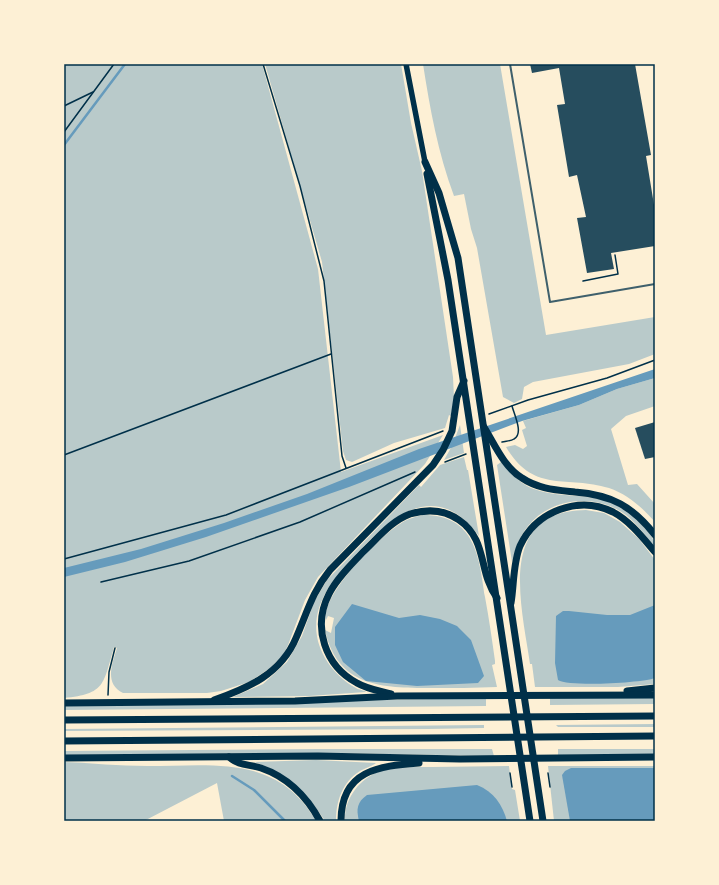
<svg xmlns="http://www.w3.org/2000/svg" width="719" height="885" font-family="Roboto,sans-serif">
<rect width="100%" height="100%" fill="#fdf0d5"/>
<!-- green -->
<g fill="#b9caca">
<path d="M64 64H262L318 269 341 472 443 435 425 464 318 577 305 600 288 645 283 655 270 668 249 682 221 691 207 693H123C104 684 112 664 117 648L114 647C103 684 106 694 64 698Z"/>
<path d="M265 64H401L411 123 422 171 453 377 454 398 451 416 449 415 445 428 394 443 352 462 346 460 343 451 322 262Z"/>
<path d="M423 64H500L546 335 655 317V354L629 364 533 382 524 387 522 399 514 403 503 397 477 248 471 229 464 194 454 196C438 153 430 109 423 64Z"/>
<path d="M655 378V406L626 416 611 429 628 485 637 484 655 504V522C643 508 627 494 609 488 566 475 534 494 506 447L515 445 523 449 527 446 522 430 526 428 523 421 579 405 617 389Z"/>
<path d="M460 425 464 453 444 460 452 446Z"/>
<path d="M464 457 467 470H468L479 536C440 483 399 509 363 547 333 577 300 614 325 658 332 670 344 682 356 688 359 690 364 690 366 692L309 696 233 697 263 684 287 662 302 636 314 602 327 580 419 485 421 487 440 465Z"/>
<path d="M501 462C510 472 518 482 531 488 558 499 588 492 614 504 625 508 633 517 641 524 647 531 655 538 655 547 646 536 637 524 626 515 597 493 551 497 528 526 519 537 515 550 512 562L497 465Z"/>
<path d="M586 510 604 513 620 522 639 539 655 560V684L618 687H535L532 664H530C522 607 495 511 586 510Z"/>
<path d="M423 515C475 515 479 556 485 597 489 618 492 640 495 661V664L492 665 497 687C475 688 453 688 430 688 383 688 337 687 325 630L331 633 334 618 328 616 326 620C321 595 379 537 400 524 407 519 414 517 423 515Z"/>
<path d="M550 697H655V704L550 705Z"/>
<path d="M486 698V706L64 710V706Z"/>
<path d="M655 724V727H558L556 725Z"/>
<path d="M484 725V728L428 729 64 731V729Z"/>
<path d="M318 749H492L494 756 331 753 64 755V751Z"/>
<path d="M558 749H655V754L558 755Z"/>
<path d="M316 760 376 763C373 766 365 768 360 771 342 782 336 802 336 821H325C307 793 286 772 254 762Z"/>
<path d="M64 762C92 763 119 766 147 766 213 766 277 754 316 821H224L217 783 144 821H64Z"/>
<path d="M509 766 512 789 515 790 520 821H345C344 799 359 779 380 771 395 766 416 767 432 767 458 767 484 766 509 766Z"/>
<path d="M548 766H655V821H554Z"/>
</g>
<!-- water -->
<g fill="#669bbc">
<path d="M655 369V378L617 389 579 405 522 421 349 487 206 537 125 562 64 577V568L141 549 224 523 307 494 419 449Z"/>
<path d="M352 604 399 618 420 615 440 619 457 626 471 640 484 676 478 683 417 686 366 681 343 662 335 645V627Z"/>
<path d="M655 605V678C642 683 569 687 558 680L555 663 556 616 563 611H569L607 615H630Z"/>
<path d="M571 768H655V821H570L562 775 565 771Z"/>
<path d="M477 785C494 792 502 804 507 821H359C356 809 357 802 367 795Z"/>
</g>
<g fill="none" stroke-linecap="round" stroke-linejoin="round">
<!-- stream -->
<g stroke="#669bbc" stroke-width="2.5">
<path d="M64 145 125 64"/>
<path d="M232 776 254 790 285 821"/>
</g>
</g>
<!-- building -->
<g fill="#264d5e">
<path d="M530 64H635L651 155 646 156 655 211V246L611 253 614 269 587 273 577 218 586 217 577 175 569 177 557 105 565 104 559 68 532 73Z"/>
<path d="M655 422V457L645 459 635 428Z"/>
</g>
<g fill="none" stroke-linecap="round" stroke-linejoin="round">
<!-- path -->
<g stroke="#003049" stroke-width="1.5">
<path d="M263 64 300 186 324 281 342 456 346 468"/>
<path d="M64 106 93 92"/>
<path d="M64 132 114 64"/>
<path d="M583 281 618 274 615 255"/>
<path d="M489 414 528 400 607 378 655 360"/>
<path d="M502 442C506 441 511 441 514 439 524 434 514 414 512 406"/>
<path d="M64 455 331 354"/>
<path d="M445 462 466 454"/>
<path d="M64 559 226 515 443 431"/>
<path d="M101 582 189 561 300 522 415 472"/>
<path d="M108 695 109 672 115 648"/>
<path d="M510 773 512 787"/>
<path d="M548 773 550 787"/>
</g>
<!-- service -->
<path stroke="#3f606c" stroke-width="2" d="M510 64 550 302 655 284"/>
<!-- secondary -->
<path stroke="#003049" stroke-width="5.5" d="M406 64 425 162"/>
<!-- trunk -->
<g stroke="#003049" stroke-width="7">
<path d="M425 162 439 193 458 258 543 821"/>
<path d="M427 174 448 280 530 821"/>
</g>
<!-- motorway -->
<g stroke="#003049" stroke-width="7">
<path d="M484 427C495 445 504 467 522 478 538 489 557 490 575 492 612 495 632 506 655 535"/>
<path d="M511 603C514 585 513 563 520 546 536 511 579 495 613 512 630 521 643 538 655 552"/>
<path d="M627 691 655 688"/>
<path d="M391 694C380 691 367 689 357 683 325 666 312 627 329 594 337 578 351 565 363 552 377 539 391 521 410 514 427 509 445 510 459 520 488 540 478 572 497 598"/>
<path d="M214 700C248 688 281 674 296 638 307 613 312 592 330 570L433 465 443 450 452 431 457 397 464 381"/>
<path d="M64 703 295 701 397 696 655 695"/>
<path d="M64 720 655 716"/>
<path d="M64 741 655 736"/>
<path d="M229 757C239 766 249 764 261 768 287 777 307 797 320 821"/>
<path d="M64 758 318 756 460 759 655 757"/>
<path d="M341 821C341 770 379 766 419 763"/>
</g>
</g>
<!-- border -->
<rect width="719" height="885" fill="none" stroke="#fdf0d5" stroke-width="130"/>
<rect x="65" y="65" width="589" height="755" fill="none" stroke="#003049" stroke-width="1.5"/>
</svg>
